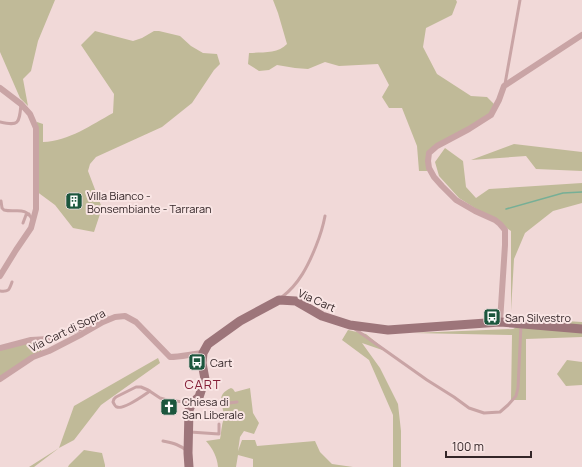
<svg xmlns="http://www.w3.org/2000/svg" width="582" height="467" font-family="Manrope,sans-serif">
<rect width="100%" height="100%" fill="#f1d9d8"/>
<!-- green -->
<g fill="#c0ba98">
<path d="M0 0H55L38 41 31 71 23 79 28 106 20 98 0 52Z"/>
<path d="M273 0H456L457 2 452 15 426 28 423 47 437 74 471 96 487 97 494 104 489 114 427 152V171H419L417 146 402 108H389L382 97 389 85 378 64 339 66 325 62 308 69 295 68 277 65 269 70 259 71 248 64 249 53C262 52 278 54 287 44L278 13Z"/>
<path d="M95 31 133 41 142 38 154 31H159L180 36 191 46 203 53 217 54 220 64 214 70 192 103 162 127 96 157 90 164 88 171 102 208 94 232 73 228 55 205 36 191 37 190V122L43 124V142C69 141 91 125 113 113L114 94 81 45Z"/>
<path d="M514 144 582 152V171L536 169 526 156 471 160Z"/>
<path d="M445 148 463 161 466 187 476 198 489 189 582 183V203L553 211 525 233 514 259 511 311V231L459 198 439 176 435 162Z"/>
<path d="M532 319 582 322V337L526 339V400H511L512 335 413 333 513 329Z"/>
<path d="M348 330 366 334 388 352 362 343 380 368 398 404 401 431V467H393V415L369 360 342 340Z"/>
<path d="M35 339 43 354 0 379V348Z"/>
<path d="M158 358 160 363 101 405 74 440 59 448 34 467H29L59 448 74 406Z"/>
<path d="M567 360 582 362V385L566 386 557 374Z"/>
<path d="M231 388 233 389 235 392 250 388 253 413 259 423 254 434 244 431 240 437 238 451 242 440H255L257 446 315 441 320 452 332 464 353 467H253V459L238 455 236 467H218C217 457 213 449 206 441L220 439C221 435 221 430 222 426 222 423 224 420 224 416 223 404 215 395 231 388Z"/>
<path d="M84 450 102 453 105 465V467H68L69 465Z"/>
</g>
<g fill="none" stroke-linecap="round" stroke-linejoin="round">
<!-- stream -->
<path stroke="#76af96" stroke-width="1.5" d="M506 209 563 193 582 192"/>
<!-- lane -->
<g stroke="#c9a4a5" stroke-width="3">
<path d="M505 84 520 0"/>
<path d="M0 122C19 126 19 124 21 105"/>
<path d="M1 201 2 208 4 210C16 213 25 206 32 219"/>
<path d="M23 223 26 215 29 214"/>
<path d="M0 291C9 292 9 290 12 282"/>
<path d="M282 297C299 284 308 266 316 246 320 236 323 227 325 216"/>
<path d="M355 329 427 380 454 397 469 408 484 413 500 412 508 405 516 396 518 388 521 325"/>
<path d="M150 391C144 395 124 410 117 407 116 407 114 404 113 402L114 399 116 397 136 387H141L148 390 160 398 167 400 192 403 221 404 237 402"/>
<path d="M190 432 219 434V424"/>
<path d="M163 441C172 443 179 444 187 451"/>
</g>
<!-- street -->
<g stroke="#c9a4a5" stroke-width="6">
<path d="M0 88 21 104 30 114 36 128V209L31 228 16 250 0 276"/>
<path d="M500 322 505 245V230L500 224 495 220 475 211 456 200 442 186 434 177 429 168 428 161 429 153 437 146 469 129 491 115 499 100 504 86 582 35"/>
<path d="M0 348 31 340 48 339 76 330 97 320 106 318"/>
<path d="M0 379 33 357 49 351 82 334 103 322 115 317 125 316 136 322 170 357C181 357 191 354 203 353"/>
</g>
<!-- secondary -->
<path stroke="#9d757a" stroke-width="9" d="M189 467 188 453 189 410 192 403 199 397 205 379 202 363 203 353 208 344 240 321 279 300 296 301 322 316 350 325 388 330 500 322 582 329"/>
</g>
<!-- icons -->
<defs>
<symbol id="building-square" viewBox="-11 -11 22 22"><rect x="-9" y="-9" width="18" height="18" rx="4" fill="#1b563d" stroke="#f9e5e4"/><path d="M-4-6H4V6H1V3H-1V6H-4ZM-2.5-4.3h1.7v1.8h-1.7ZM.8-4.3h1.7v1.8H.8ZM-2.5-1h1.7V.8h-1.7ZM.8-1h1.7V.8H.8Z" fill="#fff"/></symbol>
<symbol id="bus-square" viewBox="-11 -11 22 22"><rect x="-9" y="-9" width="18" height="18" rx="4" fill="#1b563d" stroke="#f9e5e4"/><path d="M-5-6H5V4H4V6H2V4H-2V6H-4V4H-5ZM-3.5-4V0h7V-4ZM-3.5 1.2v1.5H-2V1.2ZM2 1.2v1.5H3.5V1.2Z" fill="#fff"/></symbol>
<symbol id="church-square" viewBox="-11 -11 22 22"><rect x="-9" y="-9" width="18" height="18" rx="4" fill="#1b563d" stroke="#f9e5e4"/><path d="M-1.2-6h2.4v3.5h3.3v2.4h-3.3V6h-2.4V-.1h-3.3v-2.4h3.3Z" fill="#fff"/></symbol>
</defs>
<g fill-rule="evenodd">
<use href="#building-square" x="64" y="191" width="20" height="20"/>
<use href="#bus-square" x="482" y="307" width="20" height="20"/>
<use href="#bus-square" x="187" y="352" width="20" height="20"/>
<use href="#church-square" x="159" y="397" width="20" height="20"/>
</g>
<g text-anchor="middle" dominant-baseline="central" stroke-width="4" stroke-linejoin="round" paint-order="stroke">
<!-- poi labels -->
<g font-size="11" fill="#342628" stroke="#f9e5e4" text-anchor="start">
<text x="87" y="195">Villa Bianco -<tspan x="87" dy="13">Bonsembiante - Tarraran</tspan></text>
<text x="505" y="317">San Silvestro</text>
<text x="210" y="362">Cart</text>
<text x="182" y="401">Chiesa di<tspan x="182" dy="13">San Liberale</tspan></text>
</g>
<!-- street labels -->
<g font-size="11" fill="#342628" stroke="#f9e5e4">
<text transform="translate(317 300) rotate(24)">Via Cart</text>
<text transform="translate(67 330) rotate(-26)">Via Cart di Sopra</text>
</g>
<!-- quarter labels -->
<g font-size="13" letter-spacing="1" fill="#841e37" stroke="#f9e5e4">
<text x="203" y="384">CART</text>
</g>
</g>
<!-- scale -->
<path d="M446 451v6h85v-6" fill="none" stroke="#342628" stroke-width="2"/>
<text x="452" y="451" font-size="12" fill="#342628" stroke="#f9e5e4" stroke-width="3" paint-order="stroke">100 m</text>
</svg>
